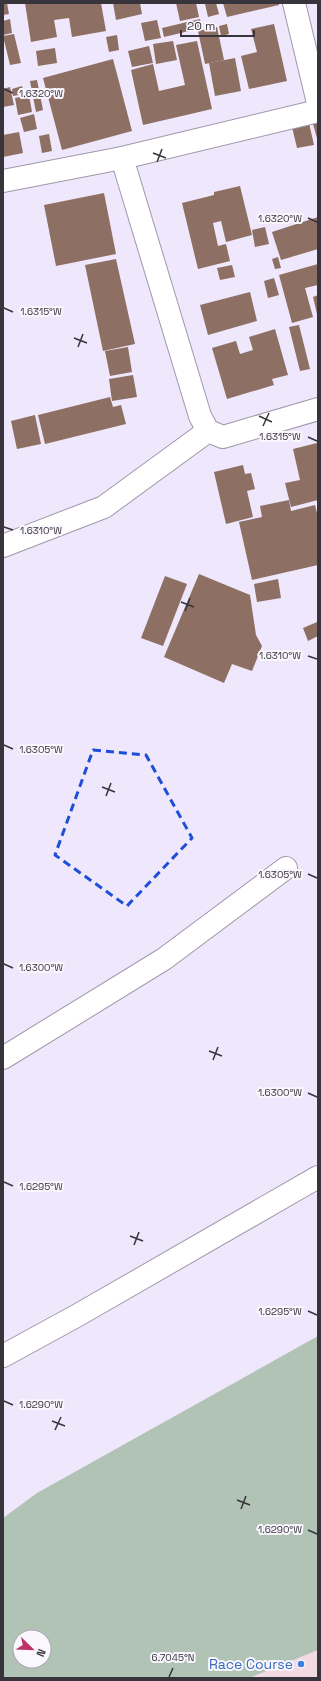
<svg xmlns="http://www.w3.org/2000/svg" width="321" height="1681" font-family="'Space Grotesk',sans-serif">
<rect width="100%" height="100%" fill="#efe7fb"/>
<!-- commercial -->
<path fill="#f3d9e2" d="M318 1650V1678H249Z"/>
<!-- green -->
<path fill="#b0c3b5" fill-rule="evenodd" d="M318 1336V1650L249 1678H3V1518L37 1493ZM20 1637H44V1661H20Z"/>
<!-- building -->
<g fill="#8d6f64">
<path d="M3 3H7L9 14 3 15Z"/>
<path d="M25 3H101L106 31 72 37 69 18 54 20 57 37 31 42Z"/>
<path d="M113 3H140L142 14 116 20Z"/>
<path d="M176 3H196L199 17 180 21Z"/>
<path d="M216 3 219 14 208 17 205 4Z"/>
<path d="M223 3H279V5L227 17Z"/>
<path d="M10 19 12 33 3 35V21Z"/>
<path d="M200 19 202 28 164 37 162 28Z"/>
<path d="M157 20 161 38 145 41 141 23Z"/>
<path d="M227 24 229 34 221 36 219 26Z"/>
<path d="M274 24 287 81 249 89 241 56 257 52 251 29Z"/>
<path d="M217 27 224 60 205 64 198 31Z"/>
<path d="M14 34 21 63 10 65 3 36Z"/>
<path d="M117 35 119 50 109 52 106 37Z"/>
<path d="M173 41 177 60 156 64 153 44Z"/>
<path d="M197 41 212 109 143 125 131 70 153 64 159 91 185 85 176 45Z"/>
<path d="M149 46 153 63 132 67 128 51Z"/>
<path d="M55 48 57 63 38 66 36 51Z"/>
<path d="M235 58 241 91 215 96 209 63Z"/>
<path d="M113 59 132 131 62 150 43 78Z"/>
<path d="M37 80 43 110 36 112 30 81Z"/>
<path d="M22 86 24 94 13 96 12 89Z"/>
<path d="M10 87 14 105 3 107V89Z"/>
<path d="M29 95 32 112 18 115 15 98Z"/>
<path d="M34 114 37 129 24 132 20 118Z"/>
<path d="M309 123 314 145 297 148 292 127Z"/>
<path d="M318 123V142L313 124Z"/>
<path d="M19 132 23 153 3 157V135Z"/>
<path d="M49 134 52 151 42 153 39 136Z"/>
<path d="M240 186 252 235 226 242 221 221 213 223 218 246 226 244 230 261 198 269 182 203 214 195V192Z"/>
<path d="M104 193 116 254 56 266 44 205Z"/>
<path d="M318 217V249L281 260 272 232Z"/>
<path d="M265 227 269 244 255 247 252 230Z"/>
<path d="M278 257 281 268 275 269 272 259Z"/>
<path d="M116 259 135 344 103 351 85 265Z"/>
<path d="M318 264V285L305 288 313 317 292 323 279 275Z"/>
<path d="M232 265 235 277 220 280 217 268Z"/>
<path d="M274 278 279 295 268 298 264 281Z"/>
<path d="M250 292 257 321 208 335 200 305Z"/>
<path d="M318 295V314H317L313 297Z"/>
<path d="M299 325 310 369 300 371 289 327Z"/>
<path d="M275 329 288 375 272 379 274 385 227 399 212 348 236 341 240 354 253 350 249 337Z"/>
<path d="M128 347 132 372 110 376 105 351Z"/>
<path d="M133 375 137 397 112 401 109 379Z"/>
<path d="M110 397 113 407 121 405 126 424 45 444 38 415Z"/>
<path d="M35 415 41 444 17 449 11 421Z"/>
<path d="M317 443 318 500 291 507 285 483 300 480 293 449Z"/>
<path d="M243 465 245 474 251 473 255 489 247 491 253 517 226 524 214 472Z"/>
<path d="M289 500 291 511 315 505 318 517V565L252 580 239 522 262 517 260 506Z"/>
<path d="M199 574 250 595 256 635 262 646 252 671 232 664 224 683 164 657Z"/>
<path d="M165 576 187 584 163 646 141 638Z"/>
<path d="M278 579 281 598 257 602 254 584Z"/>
<path d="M317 622 318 636 308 641 303 628Z"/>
</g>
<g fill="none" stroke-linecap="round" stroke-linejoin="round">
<defs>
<g id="minor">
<path d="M294 3 318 103"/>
<path d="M122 158 200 416 208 431 223 437 318 409"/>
<path d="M3 181 122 158 318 111"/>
<path d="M3 546 104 507 208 431"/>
<path d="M3 1058 164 959 286 868"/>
<path d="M3 1356 78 1315 318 1177"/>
</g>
</defs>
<!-- minor casing -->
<use href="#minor" stroke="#9f98aa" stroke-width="24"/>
<!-- minor -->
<use href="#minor" stroke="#fff" stroke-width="22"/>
</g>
<!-- marked area -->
<path fill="none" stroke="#1d4ed8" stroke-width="3" stroke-dasharray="8 5" stroke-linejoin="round" d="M93 750 146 755 192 838 127 906 55 855Z"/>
<!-- ticks -->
<path fill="none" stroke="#37343c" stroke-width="1.5" d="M4 89 13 93M153 153 166 158M157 162 162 149M308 218 317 222M4 308 13 312M74 338 87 343M78 347 83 334M259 416 272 422M263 426 269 413M308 437 317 441M4 527 13 530M181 602 194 607M185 611 190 598M308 656 317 659M4 745 13 749M102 787 115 792M106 796 111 783M308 874 317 878M4 964 13 968M209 1051 222 1056M213 1060 218 1047M308 1093 317 1097M4 1182 13 1186M130 1236 143 1241M134 1245 139 1232M308 1311 317 1315M4 1401 13 1405M52 1421 65 1426M55 1430 61 1417M237 1500 250 1505M241 1509 246 1496M308 1530 317 1534M169 1677 173 1668"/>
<!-- markers -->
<circle fill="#3f7fe0" stroke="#faf7ff" stroke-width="1.5" cx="301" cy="1664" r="4"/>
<g text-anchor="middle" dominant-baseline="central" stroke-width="4" stroke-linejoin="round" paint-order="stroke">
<!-- shop labels -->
<g font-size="14" fill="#366cbe" stroke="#faf7ff" text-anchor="end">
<text x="293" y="1664">Race Course</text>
</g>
</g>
<g font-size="10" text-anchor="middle" fill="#37343c" stroke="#faf7ff" stroke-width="4" stroke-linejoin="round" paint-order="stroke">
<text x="41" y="97">1.6320°W</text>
<text x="280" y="222">1.6320°W</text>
<text x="41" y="315">1.6315°W</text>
<text x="280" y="440">1.6315°W</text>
<text x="41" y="534">1.6310°W</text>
<text x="280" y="659">1.6310°W</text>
<text x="41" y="753">1.6305°W</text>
<text x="280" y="878">1.6305°W</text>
<text x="41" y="971">1.6300°W</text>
<text x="280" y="1096">1.6300°W</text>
<text x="41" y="1190">1.6295°W</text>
<text x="280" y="1315">1.6295°W</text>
<text x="41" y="1408">1.6290°W</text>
<text x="280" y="1533">1.6290°W</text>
<text x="173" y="1661">6.7045°N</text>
</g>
<!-- border -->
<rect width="321" height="1681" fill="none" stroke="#37343c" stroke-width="8"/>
<!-- north arrow -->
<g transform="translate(32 1649) rotate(113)"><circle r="19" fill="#faf7ff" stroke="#aca9b1"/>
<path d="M0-3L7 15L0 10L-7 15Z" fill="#be3267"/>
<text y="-6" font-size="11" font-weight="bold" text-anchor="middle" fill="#37343c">N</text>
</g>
<!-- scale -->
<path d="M181 30v6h73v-6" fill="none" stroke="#37343c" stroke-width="2"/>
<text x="187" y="30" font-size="12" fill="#37343c" stroke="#faf7ff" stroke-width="3" paint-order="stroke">20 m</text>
</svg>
